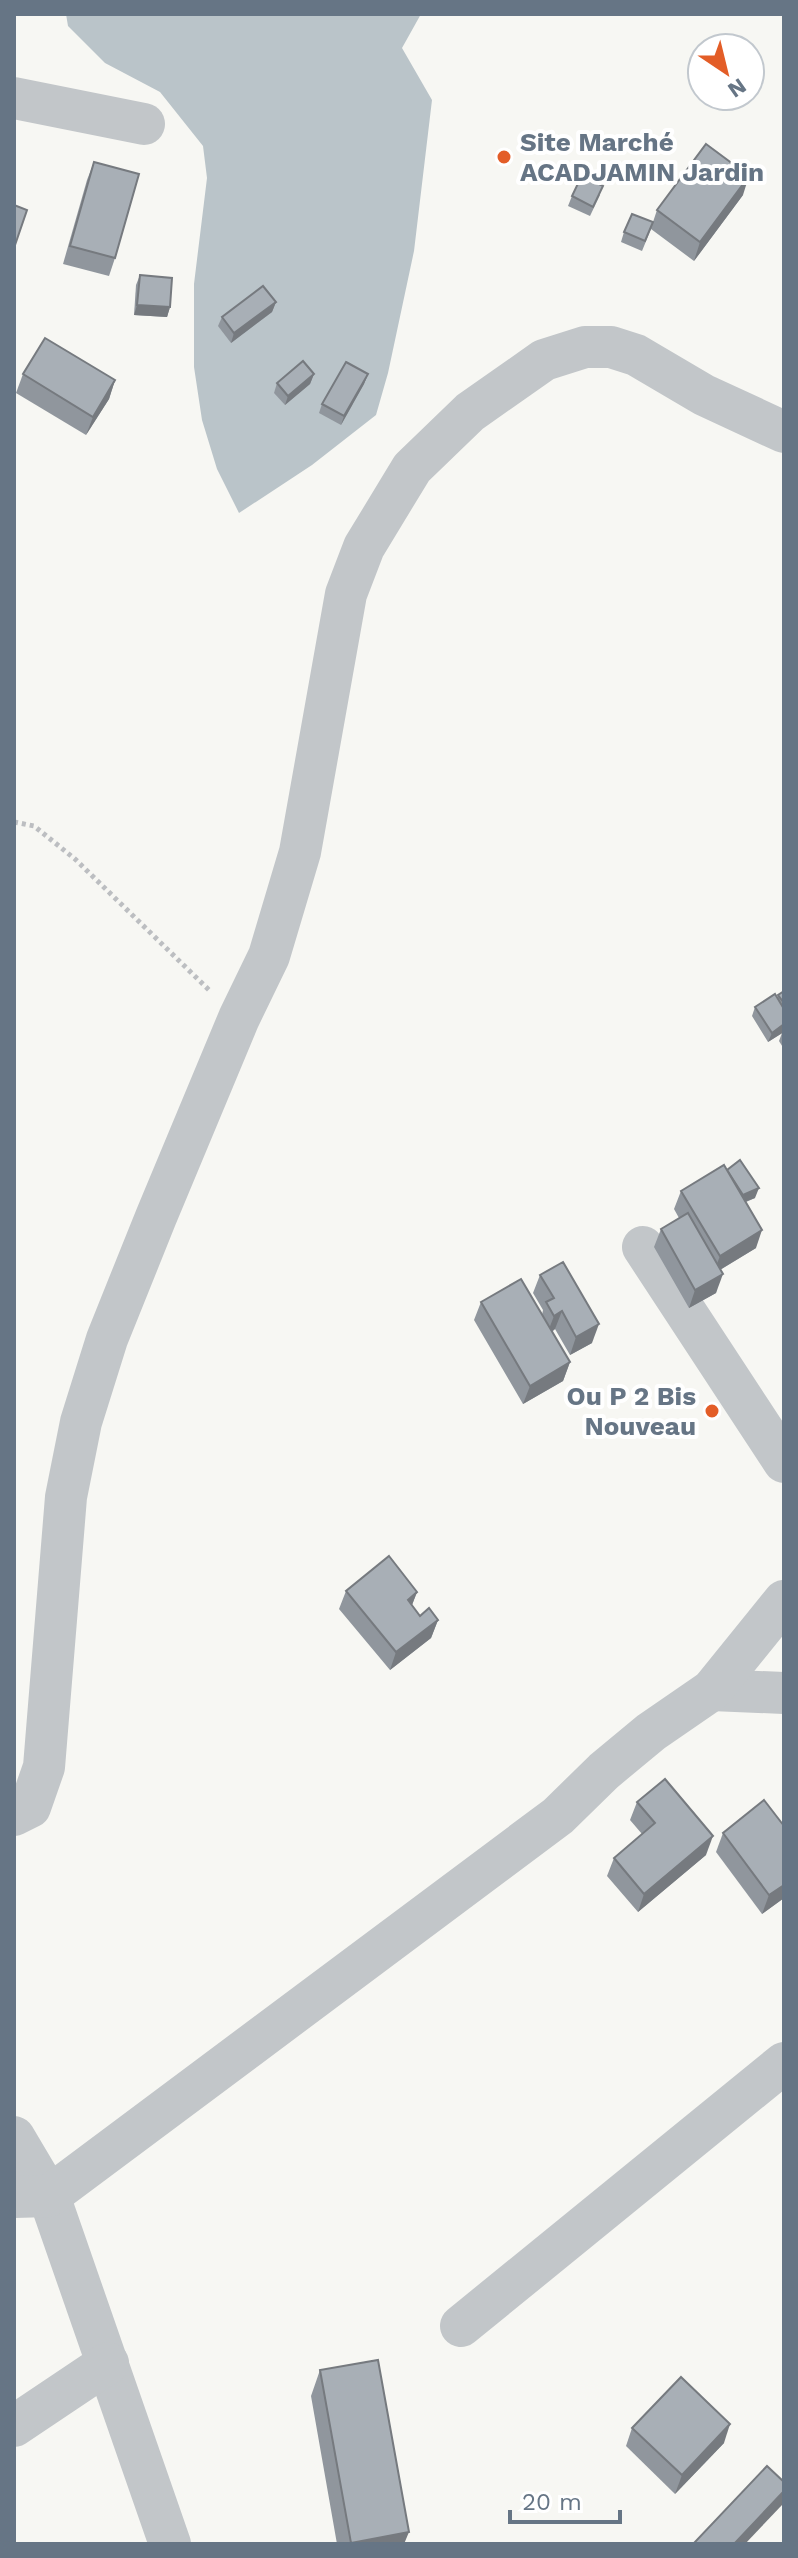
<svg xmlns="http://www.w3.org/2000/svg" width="798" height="2558" font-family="'Work Sans',sans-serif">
<rect width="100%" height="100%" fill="#f7f7f3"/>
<!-- water -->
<path fill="#bac4c9" d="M66 14H421L402 48 432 100 414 251 388 373 376 415 312 465 239 513 217 469 202 420 194 367V284L207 178 203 146 160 92 105 63 68 26Z"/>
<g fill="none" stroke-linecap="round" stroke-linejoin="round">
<!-- path -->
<path stroke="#bcbec1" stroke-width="5" stroke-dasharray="4 4" stroke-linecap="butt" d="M14 822 34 826 75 859 209 990"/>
<!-- minor -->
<g stroke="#c2c6c9" stroke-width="42">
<path d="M14 98 144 124"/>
<path d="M643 1247 784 1462"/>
<path d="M712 1690 784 1693"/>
<path d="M14 1815 30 1807 44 1767 66 1497 81 1422 107 1339 156 1217 239 1018 269 956 300 852 346 594 364 547 412 468 470 412 544 360 585 347H611L636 355 704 395 784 432"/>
<path d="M14 2137 49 2196 170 2544"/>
<path d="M14 2197 49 2196 558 1816 604 1771 651 1732 712 1690 784 1601"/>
<path d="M461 2326 784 2063"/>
<path d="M14 2426 108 2363"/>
</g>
</g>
<!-- wall -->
<g fill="#90969d">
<path d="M94 162 115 258 109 276 63 264 87 180Z"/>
<path d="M600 195 590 216 568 206 572 196Z"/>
<path d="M743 195 694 261 651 229 642 251 621 242 624 232 653 222 657 210Z"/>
<path d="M140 275 170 307 167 317 134 315 136 285Z"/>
<path d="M276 302 272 312 231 343 218 326 222 317Z"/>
<path d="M23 374 115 380 109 399 86 435 16 393Z"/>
<path d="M314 374 310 384 285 405 274 393 277 383Z"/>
<path d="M368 374 364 384 341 425 319 413 322 404Z"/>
<path d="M784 991V1049L779 1041 782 1033 768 1042 752 1016 755 1007 777 998 778 995Z"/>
<path d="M727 1170 755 1198 746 1202 756 1248 720 1270 716 1293 689 1308 654 1247 661 1229 679 1218 674 1209 681 1191Z"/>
<path d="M540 1275 592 1343 570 1355 555 1329 552 1332 570 1362 563 1381 523 1404 474 1320 481 1302 542 1315 543 1310 533 1293Z"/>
<path d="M346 1591 417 1592 412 1605 420 1616 438 1620 431 1638 390 1670 339 1609Z"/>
<path d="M637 1802 706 1855 638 1912 607 1876 614 1858 642 1834 630 1820Z"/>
<path d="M723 1833 784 1898 762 1914 716 1852Z"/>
<path d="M320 2370 405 2543 406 2544H337L311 2396Z"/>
<path d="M632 2428 724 2443 675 2494 626 2446Z"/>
</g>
<!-- shaded-wall -->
<g fill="#767a7f">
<path d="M749 176 743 195 694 261 700 242Z"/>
<path d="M276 302 272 312 231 343 234 333Z"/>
<path d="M137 305 170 307 167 317 134 315Z"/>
<path d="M314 374 310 384 285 405 288 396Z"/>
<path d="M368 374 364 384 341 425 344 416Z"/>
<path d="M115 380 109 399 86 435 93 417Z"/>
<path d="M784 1024V1032L768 1042 772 1033Z"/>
<path d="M759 1188 755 1198 739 1204 743 1195Z"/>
<path d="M762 1230 756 1248 713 1274 720 1256Z"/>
<path d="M723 1274 716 1293 689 1308 695 1290Z"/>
<path d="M562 1311 555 1329 547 1334 554 1316Z"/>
<path d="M599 1324 592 1343 570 1355 576 1337Z"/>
<path d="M570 1362 563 1381 523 1404 530 1386Z"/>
<path d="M417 1592 410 1610 408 1600Z"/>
<path d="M438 1620 431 1638 390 1670 396 1652Z"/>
<path d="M713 1836 706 1855 638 1912 644 1894Z"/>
<path d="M784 1885V1898L762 1914 769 1895Z"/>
<path d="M730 2424 724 2443 675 2494 682 2475Z"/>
<path d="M784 2491V2499L782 2505 745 2544H734Z"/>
<path d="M409 2532 404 2544H350L351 2543Z"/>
</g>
<!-- building -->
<g fill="#a8afb6" stroke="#767a7f" stroke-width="2">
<path d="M706 144 749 176 700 242 657 210Z"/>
<path d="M94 162 139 174 115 258 70 246Z"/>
<path d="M582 175 603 186 593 207 572 196Z"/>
<path d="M14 205 27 210 14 248Z"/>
<path d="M632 214 653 222 645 241 624 232Z"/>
<path d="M140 275 172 278 170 307 137 305Z"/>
<path d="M263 286 276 302 234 333 222 317Z"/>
<path d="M45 338 115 380 93 417 23 374Z"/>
<path d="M303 361 314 374 288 396 277 383Z"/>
<path d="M346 362 368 374 344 416 322 404Z"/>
<path d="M784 991V1003L778 995Z"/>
<path d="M775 994 784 1009V1024L772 1033 755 1007Z"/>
<path d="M740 1160 759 1188 743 1195 727 1170Z"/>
<path d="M724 1165 762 1230 720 1256 681 1191Z"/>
<path d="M688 1213 723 1274 695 1290 661 1229Z"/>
<path d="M563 1262 599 1324 576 1337 562 1311 554 1316 546 1302 554 1298 540 1275Z"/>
<path d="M521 1279 570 1362 530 1386 481 1302Z"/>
<path d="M389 1556 417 1592 408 1600 420 1616 429 1608 438 1620 396 1652 346 1591Z"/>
<path d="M665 1779 713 1836 644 1894 614 1858 655 1823 637 1802Z"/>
<path d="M764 1800 784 1826V1885L769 1895 723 1833Z"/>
<path d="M378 2360 409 2532 351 2543 320 2370Z"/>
<path d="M681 2377 730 2424 682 2475 632 2428Z"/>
<path d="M767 2466 784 2482V2491L734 2544H697L695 2542Z"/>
</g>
<!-- markers -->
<g fill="#e35d27" stroke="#fff" stroke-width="3">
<circle cx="504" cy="157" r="8"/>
<circle cx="712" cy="1411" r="8"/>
</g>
<g text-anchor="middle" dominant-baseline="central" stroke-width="8" stroke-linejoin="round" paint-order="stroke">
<!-- poi labels -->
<g font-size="26" font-weight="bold" fill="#667585" stroke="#fff" text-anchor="start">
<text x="520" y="142">Site Marché<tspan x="520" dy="30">ACADJAMIN Jardin</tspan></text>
<text x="696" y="1396" text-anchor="end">Ou P 2 Bis<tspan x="696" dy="30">Nouveau</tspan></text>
</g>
</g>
<!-- border -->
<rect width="798" height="2558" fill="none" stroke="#667585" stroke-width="32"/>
<!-- north arrow -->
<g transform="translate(726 72) rotate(145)"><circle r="38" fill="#ffffff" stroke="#c2c8ce" stroke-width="2"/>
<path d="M0-6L14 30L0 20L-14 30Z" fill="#e35d27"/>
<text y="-12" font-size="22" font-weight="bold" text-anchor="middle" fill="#667585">N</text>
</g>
<!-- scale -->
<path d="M510 2510v12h110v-12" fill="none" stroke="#667585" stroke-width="4"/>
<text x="522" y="2510" font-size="24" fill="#667585" stroke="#ffffff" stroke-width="6" paint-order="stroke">20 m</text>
</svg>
